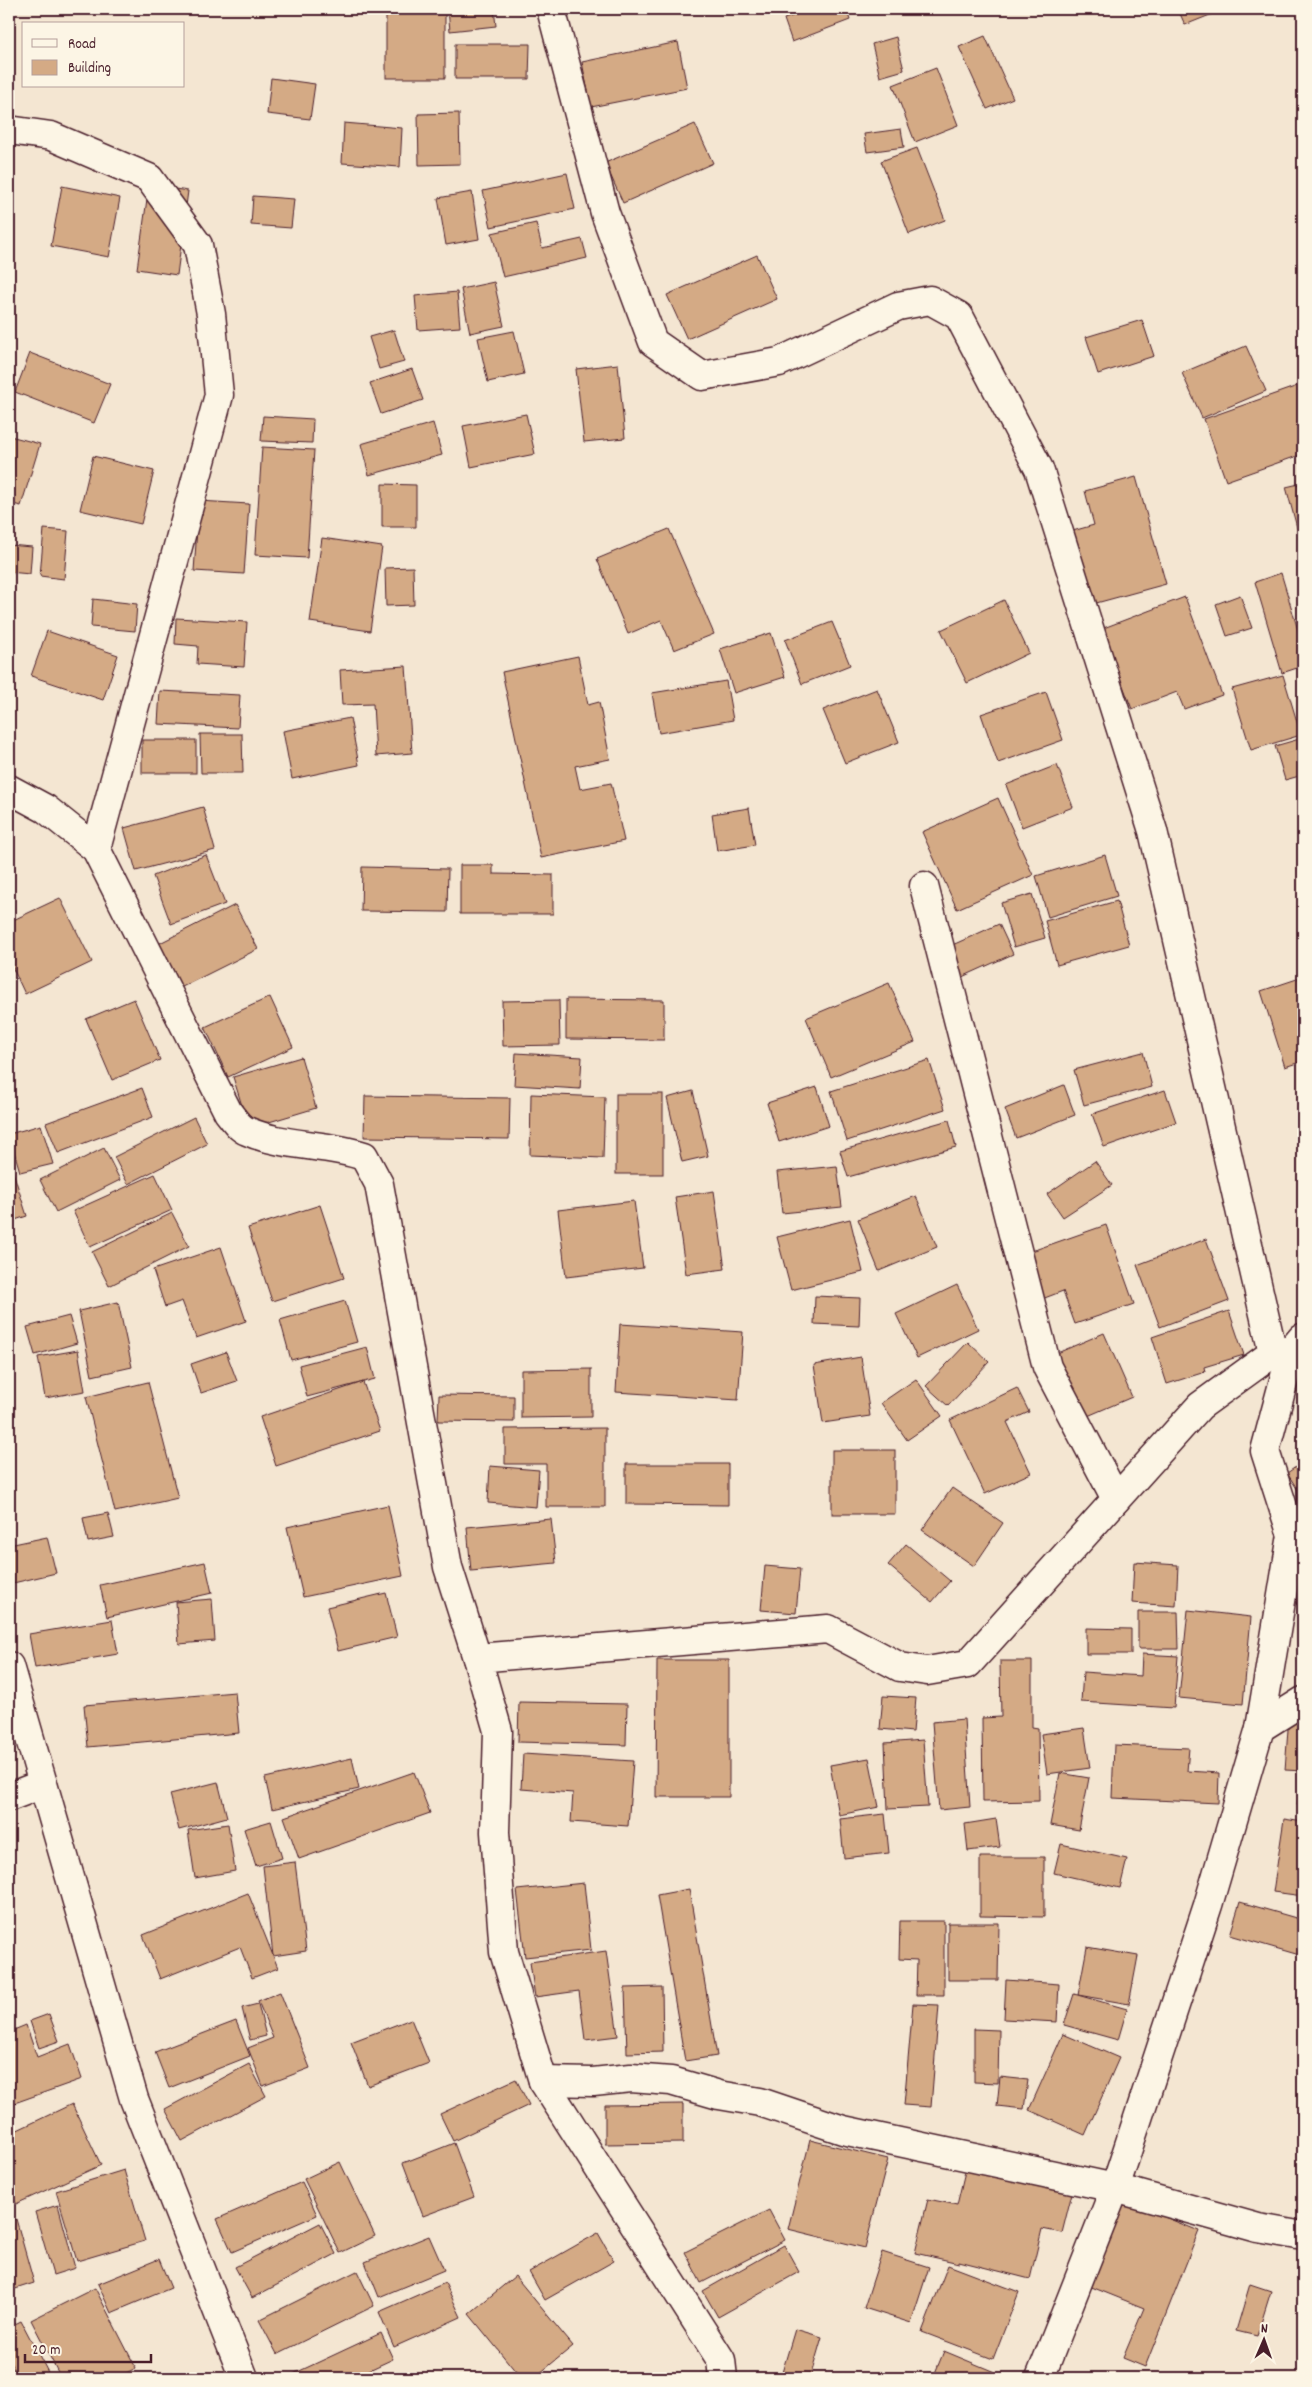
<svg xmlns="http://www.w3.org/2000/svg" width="1312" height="2387" font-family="Dekko,sans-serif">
<rect width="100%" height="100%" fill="#f4e6d2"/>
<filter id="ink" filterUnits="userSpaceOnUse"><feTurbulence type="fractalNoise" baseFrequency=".02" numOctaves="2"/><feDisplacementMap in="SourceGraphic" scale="10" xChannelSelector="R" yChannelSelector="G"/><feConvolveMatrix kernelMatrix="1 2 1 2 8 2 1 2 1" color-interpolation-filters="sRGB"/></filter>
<g filter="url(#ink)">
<!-- building -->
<g fill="#d4aa85" stroke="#4a1f2b">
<rect x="386" y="9" width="59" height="69"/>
<path d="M448 9H494L496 26 450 31Z"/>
<path d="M813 9H846L850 20 792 42 784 19Z"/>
<path d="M1178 9H1225L1185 25Z"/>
<path d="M985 36 1013 98 987 109 959 47Z"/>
<path d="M896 37 904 70 880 77 872 44Z"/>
<path d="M678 42 687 88 591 107 582 62Z"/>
<path d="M455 44H530L529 79H455Z"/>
<path d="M936 68 958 125 915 142 893 85Z"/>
<path d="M271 78 315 84 310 119 267 114Z"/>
<path d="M459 113 460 164 419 165 418 114Z"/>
<path d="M344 123 402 128 400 167 342 163Z"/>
<path d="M695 124 713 163 623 203 605 163Z"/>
<path d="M901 129 904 147 867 152 864 134Z"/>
<path d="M917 148 945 220 909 234 881 161Z"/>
<path d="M567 173 575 209 491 227 483 191Z"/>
<path d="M149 185 188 191 177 275 137 269Z"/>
<path d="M62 186 120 198 109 257 51 246Z"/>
<path d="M472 192 479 239 446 245 438 198Z"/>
<path d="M253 196 294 199 291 228 251 225Z"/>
<path d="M536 223 542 248 582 239 587 258 503 277 492 233Z"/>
<path d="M757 255 777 299 687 339 667 295Z"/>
<path d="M494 282 504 326 470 333 461 289Z"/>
<path d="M457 292 460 327 418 330 415 296Z"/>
<path d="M1142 320 1154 356 1098 374 1086 337Z"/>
<path d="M394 330 404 362 379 369 369 337Z"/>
<path d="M514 331 524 374 488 382 478 338Z"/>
<path d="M1246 346 1266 391 1202 418 1182 373Z"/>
<path d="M30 353 110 384 94 423 15 392Z"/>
<path d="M618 364 625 438 584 442 576 369Z"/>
<path d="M412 369 423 400 381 414 370 383Z"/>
<path d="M1303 384V454L1226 481 1204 419Z"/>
<path d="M526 414 535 454 471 467 463 426Z"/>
<path d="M263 416 313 419 312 443 261 441Z"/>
<path d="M433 423 442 455 369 475 361 444Z"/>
<path d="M10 436 40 444 21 506 9 503Z"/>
<path d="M262 447 314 450 307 558 255 555Z"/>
<path d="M93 456 154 471 141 524 80 510Z"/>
<path d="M1136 477 1166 584 1089 605 1069 532 1094 525 1085 491Z"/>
<path d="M1303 483V534L1299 535 1286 487Z"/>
<path d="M382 484 416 485V527H382Z"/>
<path d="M199 501 249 504 244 574 194 571Z"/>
<path d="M44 529 68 531 64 579 40 576Z"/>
<path d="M669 529 714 634 674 650 661 620 628 634 597 559Z"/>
<path d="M322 538 382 547 370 631 310 622Z"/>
<path d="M9 545 32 547 30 574 9 572Z"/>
<path d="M413 567 414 605 386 606 385 568Z"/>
<path d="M1281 573 1303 647V666L1282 673 1255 582Z"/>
<path d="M1240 595 1252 628 1227 636 1216 604Z"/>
<path d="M1185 597 1222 695 1184 709 1177 692 1132 709 1101 629Z"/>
<path d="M93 599 137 604 135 631 91 627Z"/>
<path d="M1004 600 1029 653 967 683 941 630Z"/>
<path d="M176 618 247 622 244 667 197 664 198 646 175 644Z"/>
<path d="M832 622 850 665 802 684 785 640Z"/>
<path d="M47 631 118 655 103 700 31 676Z"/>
<path d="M771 633 785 677 734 693 720 649Z"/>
<path d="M578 656 588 705 599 702 610 759 575 766 580 789 611 783 624 841 541 858 502 672Z"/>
<path d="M406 666 412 753 376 756 373 704 342 705 340 670Z"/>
<path d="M1283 675 1301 735 1251 750 1232 689Z"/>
<path d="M726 681 733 720 659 733 652 693Z"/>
<path d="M877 689 899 742 845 763 823 710Z"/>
<path d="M160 691 240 695 238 728 158 724Z"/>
<path d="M1046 692 1063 740 998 763 981 714Z"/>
<path d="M350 718 359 765 292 779 283 731Z"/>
<path d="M200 734H242L243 773H201Z"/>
<path d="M1303 738V775L1285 780 1275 746Z"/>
<rect x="142" y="740" width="54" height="33"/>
<path d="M1057 765 1073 807 1022 827 1006 785Z"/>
<path d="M998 798 1033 875 957 909 922 832Z"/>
<path d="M203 807 215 850 136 871 124 828Z"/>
<path d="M749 808 755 845 717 851 712 814Z"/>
<path d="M206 855 225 904 171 924 153 876Z"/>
<path d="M1105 855 1117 896 1048 917 1036 876Z"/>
<path d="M460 865H493V874L553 875V914H460Z"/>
<path d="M362 867 448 869 447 912 361 911Z"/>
<path d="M1032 894 1045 938 1014 947 1001 903Z"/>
<path d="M60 898 92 962 25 994 9 960V922Z"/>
<path d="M1117 901 1129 945 1057 965 1045 921Z"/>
<path d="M235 905 258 949 180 988 158 944Z"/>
<path d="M999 924 1013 954 962 977 948 947Z"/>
<path d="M1303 977V1061L1285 1067 1261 991Z"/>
<path d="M889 983 915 1042 831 1077 806 1018Z"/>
<path d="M270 997 293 1047 228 1077 205 1027Z"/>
<path d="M134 999 160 1060 112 1080 86 1019Z"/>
<path d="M566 999 664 1000V1040L566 1039Z"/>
<path d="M559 1000 560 1045 503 1046 502 1001Z"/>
<path d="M1143 1052 1152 1087 1084 1105 1074 1070Z"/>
<path d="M516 1053 582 1057 580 1089 514 1085Z"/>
<path d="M301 1057 316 1108 249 1128 233 1077Z"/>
<path d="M929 1060 945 1109 847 1141 831 1091Z"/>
<path d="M1064 1085 1075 1115 1016 1138 1005 1109Z"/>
<path d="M817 1087 829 1126 779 1142 767 1103Z"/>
<path d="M142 1088 153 1117 58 1153 46 1123Z"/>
<path d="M1165 1090 1176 1122 1104 1147 1092 1114Z"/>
<path d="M693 1091 708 1156 682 1162 667 1098Z"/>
<path d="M531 1094 605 1097 603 1158 530 1155Z"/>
<rect x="616" y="1094" width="47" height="80"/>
<path d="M365 1096 510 1098 509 1139 364 1137Z"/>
<path d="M194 1117 207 1144 128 1184 114 1157Z"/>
<path d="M949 1120 956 1147 848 1177 840 1151Z"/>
<path d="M41 1125 53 1164 20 1172 9 1134Z"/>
<path d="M104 1148 120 1180 56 1212 40 1180Z"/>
<path d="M9 1159 27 1216 9 1222Z"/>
<path d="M1095 1161 1112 1185 1063 1217 1047 1194Z"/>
<path d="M837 1166 842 1207 782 1213 777 1172Z"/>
<path d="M155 1174 172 1210 90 1247 73 1211Z"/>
<path d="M714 1191 725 1269 686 1274 675 1197Z"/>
<path d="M916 1196 937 1247 879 1271 858 1219Z"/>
<path d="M634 1201 643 1268 566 1277 558 1210Z"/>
<path d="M320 1205 344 1278 272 1301 248 1228Z"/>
<path d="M172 1213 189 1246 109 1286 92 1252Z"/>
<path d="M850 1219 863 1272 791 1290 777 1237Z"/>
<path d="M1106 1225 1134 1304 1075 1324 1063 1291 1042 1299 1026 1253Z"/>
<path d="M1206 1239 1229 1301 1160 1327 1137 1265Z"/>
<path d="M221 1247 246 1321 196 1338 182 1301 165 1307 153 1270Z"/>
<path d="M957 1285 978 1329 917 1358 896 1314Z"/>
<path d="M815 1296 860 1298 859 1326 814 1324Z"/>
<path d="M345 1301 357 1342 291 1360 280 1320Z"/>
<path d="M118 1302 132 1367 92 1376 79 1311Z"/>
<path d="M1229 1311 1244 1355 1204 1367 1205 1372 1167 1384 1152 1337Z"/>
<path d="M69 1316 77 1343 35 1355 27 1327Z"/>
<path d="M620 1324 743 1332 738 1400 616 1392Z"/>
<path d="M1104 1333 1132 1397 1083 1418 1055 1354Z"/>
<path d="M968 1342 989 1362 948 1406 926 1386Z"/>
<path d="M367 1347 375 1379 307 1397 299 1365Z"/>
<path d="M78 1350 85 1391 45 1398 38 1357Z"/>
<path d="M226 1352 237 1381 201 1393 191 1364Z"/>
<path d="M861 1357 870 1416 823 1423 814 1365Z"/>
<path d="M591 1369V1417L521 1418V1370Z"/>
<path d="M916 1379 942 1416 907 1440 881 1403Z"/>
<path d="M148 1382 178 1498 115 1512 86 1397Z"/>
<path d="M363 1382 380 1431 276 1466 260 1417Z"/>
<path d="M1017 1388 1029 1412 1007 1422 1031 1473 985 1494 950 1420Z"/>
<path d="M439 1395 514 1396V1422L438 1421Z"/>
<path d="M605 1428V1507H546V1464H505V1429Z"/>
<rect x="832" y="1450" width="63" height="64"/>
<path d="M1303 1462V1498L1287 1473Z"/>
<path d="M626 1464H728V1505L626 1504Z"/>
<path d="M490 1466 539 1470 536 1507 488 1503Z"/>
<path d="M952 1488 1003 1523 974 1566 922 1530Z"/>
<path d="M388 1505 403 1576 303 1597 287 1527Z"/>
<path d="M108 1513 114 1537 88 1542 83 1518Z"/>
<path d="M551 1519 556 1563 471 1571 467 1527Z"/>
<path d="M47 1537 56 1573 9 1584V1545Z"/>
<path d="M906 1544 950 1581 932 1602 888 1565Z"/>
<path d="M205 1562 212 1593 107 1617 100 1585Z"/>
<path d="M1134 1562 1178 1565 1176 1606 1132 1603Z"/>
<path d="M765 1566 800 1569 796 1613 761 1610Z"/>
<path d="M386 1593 397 1637 338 1651 327 1607Z"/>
<path d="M212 1599 215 1641 179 1644 176 1602Z"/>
<path d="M1188 1610 1251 1617 1243 1704 1179 1698Z"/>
<path d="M1138 1612H1178L1179 1649H1138Z"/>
<path d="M112 1620 118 1654 35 1668 29 1634Z"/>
<path d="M1086 1628 1131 1629V1654H1086Z"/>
<path d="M1142 1654 1178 1656 1174 1708 1081 1702 1083 1672 1141 1676Z"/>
<path d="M657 1660H729V1797H656Z"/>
<path d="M1000 1661H1032V1727L1038 1728 1039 1801 983 1802 982 1718 1001 1717Z"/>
<path d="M235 1692 239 1733 88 1747 84 1705Z"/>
<path d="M883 1696 916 1698 913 1732 880 1729Z"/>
<path d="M519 1702 627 1704 626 1745 518 1742Z"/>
<path d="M1289 1716 1303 1717V1771L1285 1770Z"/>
<path d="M964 1719 970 1807 939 1810 932 1722Z"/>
<path d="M1084 1728 1090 1768 1047 1774 1041 1734Z"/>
<path d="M923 1740 928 1807 888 1809 885 1743Z"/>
<path d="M1114 1745 1189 1748 1187 1771 1219 1773 1218 1803 1112 1798Z"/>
<path d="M523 1754 633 1761 628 1826 571 1822 573 1793 521 1789Z"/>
<path d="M352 1758 359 1789 272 1809 265 1778Z"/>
<path d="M869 1758 879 1807 839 1815 830 1765Z"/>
<path d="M414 1772 430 1813 299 1859 284 1817Z"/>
<path d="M1060 1773 1089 1778 1079 1830 1050 1825Z"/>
<path d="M1303 1779V1806L1297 1805Z"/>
<path d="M218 1782 227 1817 179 1830 170 1794Z"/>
<path d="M885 1814 889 1853 844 1858 840 1819Z"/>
<path d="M996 1819 1000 1847 968 1851 965 1824Z"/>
<path d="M1284 1819 1303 1822V1896L1273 1892Z"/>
<path d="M271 1821 282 1858 256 1866 244 1829Z"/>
<path d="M228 1824 235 1871 195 1878 188 1830Z"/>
<path d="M1061 1844 1127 1859 1120 1888 1054 1873Z"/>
<path d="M980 1857H1044V1917L980 1916Z"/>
<path d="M295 1862 306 1951 273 1956 263 1866Z"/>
<path d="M584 1883 591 1950 525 1957 517 1890Z"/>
<path d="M689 1889 717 2056 685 2061 657 1895Z"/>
<path d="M248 1893 278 1968 252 1978 240 1947 160 1979 143 1935Z"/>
<path d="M1240 1902 1303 1920V1956L1230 1935Z"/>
<path d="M900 1921H944V1995H916L917 1960 899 1959Z"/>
<path d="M948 1923H999L998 1980H948Z"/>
<path d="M1087 1947 1138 1956 1129 2004 1078 1995Z"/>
<path d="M606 1951 618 2036 585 2040 579 1991 535 1997 530 1962Z"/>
<path d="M1006 1980 1059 1984 1057 2022 1004 2019Z"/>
<path d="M662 1987 663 2052 627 2053 625 1988Z"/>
<path d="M280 1992 310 2068 263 2086 248 2048 273 2038 258 2001Z"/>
<path d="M1074 1994 1127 2009 1118 2040 1064 2025Z"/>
<path d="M258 2004 266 2036 250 2040 242 2008Z"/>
<path d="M913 2004 939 2005 931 2107 904 2105Z"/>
<path d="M49 2014 59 2041 39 2048 30 2021Z"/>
<path d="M411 2019 429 2063 368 2086 351 2042Z"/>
<path d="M236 2021 250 2056 169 2088 155 2052Z"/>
<path d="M26 2025 37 2057 70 2044 82 2079 9 2105V2032Z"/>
<path d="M974 2029 999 2030 998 2083 974 2082Z"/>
<path d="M1063 2034 1119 2058 1085 2135 1029 2110Z"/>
<path d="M249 2064 266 2096 182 2141 165 2109Z"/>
<path d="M1000 2077 1028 2080 1024 2109 997 2106Z"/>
<path d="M516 2079 529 2105 453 2141 440 2114Z"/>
<path d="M72 2104 101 2165 16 2204 9 2188V2134Z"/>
<path d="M683 2104V2143L605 2144V2105Z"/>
<path d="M810 2140 888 2159 865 2248 788 2229Z"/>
<path d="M454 2143 474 2197 423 2216 403 2163Z"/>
<path d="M340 2162 375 2236 340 2253 304 2179Z"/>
<path d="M966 2167 1072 2193 1062 2233 1042 2229 1030 2279 959 2261V2263L915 2253 928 2199 957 2205Z"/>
<path d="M124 2170 145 2241 77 2261 56 2191Z"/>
<path d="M302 2182 317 2215 232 2252 217 2219Z"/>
<path d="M1123 2200 1199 2231 1145 2367 1123 2358 1144 2308 1089 2286Z"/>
<path d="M58 2205 75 2268 53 2275 35 2212Z"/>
<path d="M769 2210 785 2240 701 2283 685 2252Z"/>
<path d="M16 2219 34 2283 9 2291V2221Z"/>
<path d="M320 2223 336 2254 252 2298 235 2267Z"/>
<path d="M598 2233 614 2261 545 2300 529 2272Z"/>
<path d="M429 2236 444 2270 379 2297 365 2262Z"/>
<path d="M784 2245 799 2272 718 2317 703 2291Z"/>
<path d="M882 2252 929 2267 911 2323 864 2308Z"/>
<path d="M159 2259 171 2288 111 2313 98 2284Z"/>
<path d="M948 2265 1019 2292 993 2359 922 2332Z"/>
<path d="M357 2271 374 2306 277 2354 259 2320Z"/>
<path d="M515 2276 573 2346 534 2378H521L469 2314Z"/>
<path d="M445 2283 461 2317 394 2347 379 2312Z"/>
<path d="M1250 2284 1271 2291 1257 2336 1236 2331Z"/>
<path d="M95 2288 136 2368 116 2378H61L31 2320Z"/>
<path d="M21 2321 51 2378H18L9 2360V2327Z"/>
<path d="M795 2329 822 2337 810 2378H789L781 2376Z"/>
<path d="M381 2333 393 2359 352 2378H293L291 2375Z"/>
<path d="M944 2351 997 2373 995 2378H933Z"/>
</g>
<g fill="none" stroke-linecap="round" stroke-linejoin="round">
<defs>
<g id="street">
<path d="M551 9 605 213 653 342 702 376 779 362 898 306 930 300 959 316 1039 469 1153 831 1273 1353"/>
<path d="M9 130 51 136 149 178 198 245 211 314 219 395 96 849"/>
<path d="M9 789 46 809 96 849 228 1112C233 1118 239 1128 247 1131 283 1147 326 1143 364 1156L379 1184 448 1567 477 1658"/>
<path d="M924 886 1047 1367 1116 1499"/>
<path d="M9 1666 134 2099 244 2378"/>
<path d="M1260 1728 1303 1701"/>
<path d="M9 1797 43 1784"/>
<path d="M543 2081 593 2082 631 2078 671 2081 719 2095 760 2102 843 2130 1115 2188 1258 2228 1303 2236"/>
<path d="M723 2378 721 2360 543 2081 504 1952 495 1832 498 1731 477 1658 828 1629 900 1667 927 1671 968 1664 1200 1406 1273 1353 1292 1350"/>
<path d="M1040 2378 1115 2188 1208 1905 1260 1728 1292 1535 1265 1451 1292 1350 1302 1338"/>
</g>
</defs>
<!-- street casing -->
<use href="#street" stroke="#4a1f2b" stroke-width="31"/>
<!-- street -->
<use href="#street" stroke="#fcf5e5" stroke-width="28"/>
</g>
</g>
<!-- margin -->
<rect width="1312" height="2387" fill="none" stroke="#fcf5e5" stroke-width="30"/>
<rect x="15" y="15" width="1282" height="2357" fill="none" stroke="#4a1f2b" stroke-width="2" filter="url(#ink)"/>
<!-- legend -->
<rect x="22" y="22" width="162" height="65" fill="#fcf5e5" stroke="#b59f9b"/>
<rect x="32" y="39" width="25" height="8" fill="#fcf5e5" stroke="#b59f9b"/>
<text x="68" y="48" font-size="15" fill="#4a1f2b">Road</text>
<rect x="32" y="60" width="25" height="15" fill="#d4aa85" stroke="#b59f9b"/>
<text x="68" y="72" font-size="15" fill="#4a1f2b">Building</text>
<!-- north arrow -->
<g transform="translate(1264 2340) rotate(2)" stroke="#fcf5e5" stroke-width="4" paint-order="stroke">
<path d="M0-4L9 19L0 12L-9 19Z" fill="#4a1f2b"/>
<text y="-8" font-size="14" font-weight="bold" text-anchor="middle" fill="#4a1f2b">N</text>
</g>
<!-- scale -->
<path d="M25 2354v8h126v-8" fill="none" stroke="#4a1f2b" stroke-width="2.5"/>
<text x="32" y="2354" font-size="15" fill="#4a1f2b" stroke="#fcf5e5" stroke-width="4" paint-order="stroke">20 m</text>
</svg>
